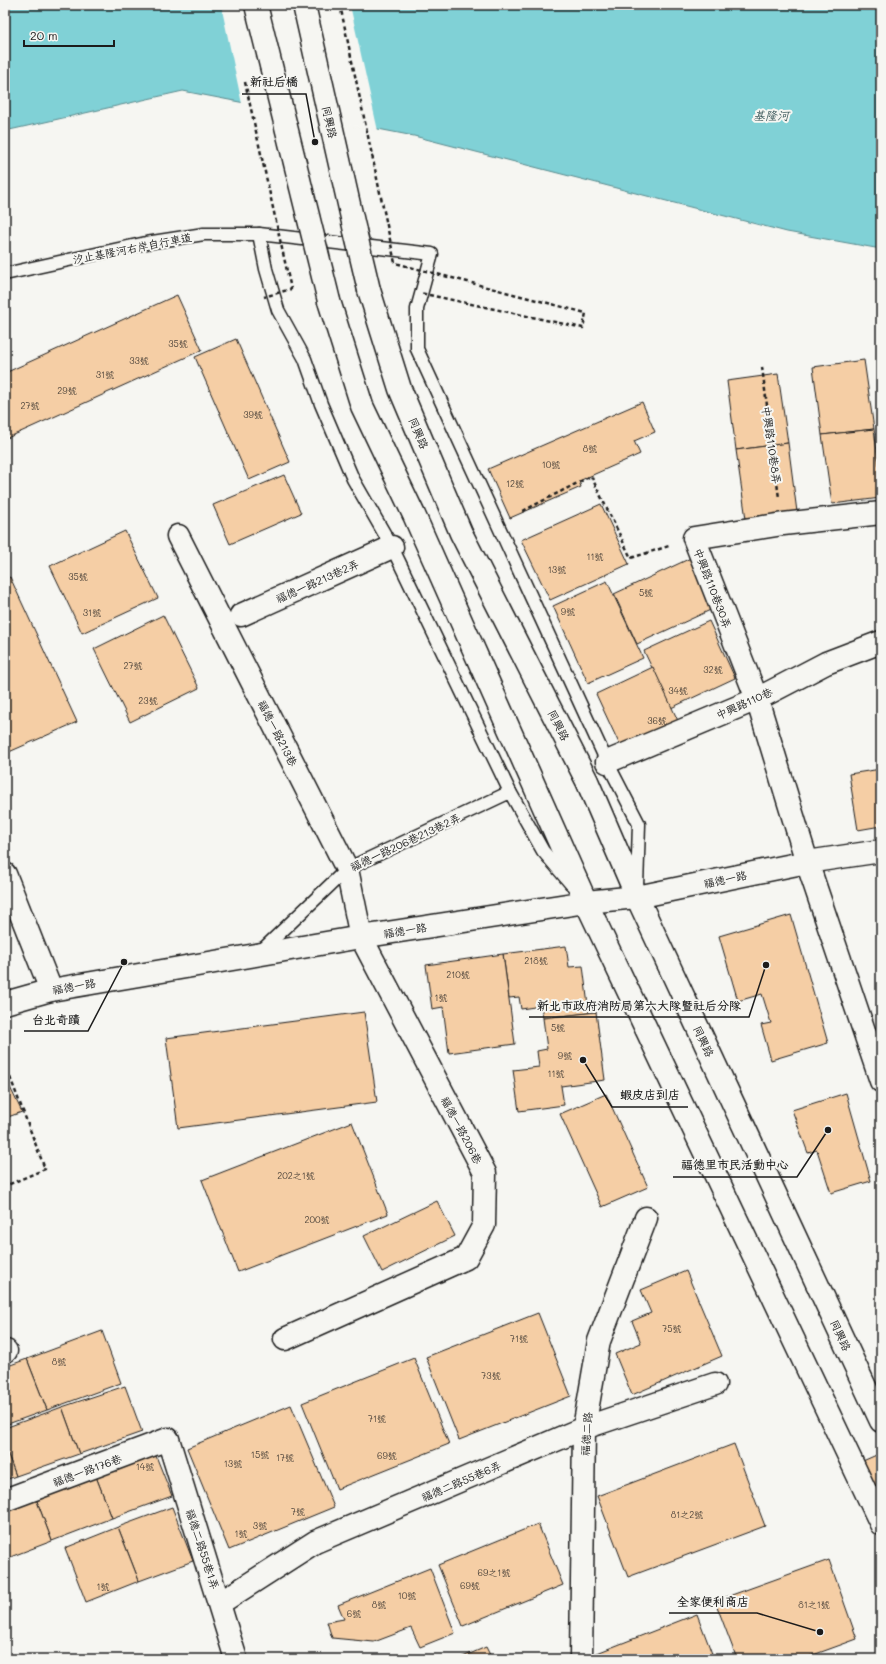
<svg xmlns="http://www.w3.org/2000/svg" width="886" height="1664" font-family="Mali,'LXGW WenKai TC',sans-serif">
<rect width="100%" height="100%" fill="#f6f6f2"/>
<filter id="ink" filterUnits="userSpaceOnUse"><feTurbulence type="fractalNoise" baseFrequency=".025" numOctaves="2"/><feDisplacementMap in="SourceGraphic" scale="8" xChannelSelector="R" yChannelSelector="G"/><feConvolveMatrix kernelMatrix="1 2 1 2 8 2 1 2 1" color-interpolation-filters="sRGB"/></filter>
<g filter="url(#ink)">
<!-- water -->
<path fill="#80d1d6" stroke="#58898c" d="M5 5H881V249L787 232 414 136 183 91 5 131Z"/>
<!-- pier -->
<path fill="#f6f6f2" d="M221 5H350L378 131 242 104Z"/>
<!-- building -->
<g fill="#f5cea5" stroke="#1c1c1c">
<path d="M177 295 202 350 5 439V373Z"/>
<path d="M236 339 290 462 249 480 195 357Z"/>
<path d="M864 360 874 429 822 435 813 367Z"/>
<path d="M778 374 788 443 736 450 727 381Z"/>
<path d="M877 381H881V416Z"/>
<path d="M642 402 655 432 634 441 640 454 579 481 581 487 510 518 488 469Z"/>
<path d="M874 429 881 482V498L832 504 822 435Z"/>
<path d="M788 443 797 512 746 519 736 450Z"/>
<path d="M284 475 301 513 230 544 213 505Z"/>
<path d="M601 504 629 564 550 600 521 540Z"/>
<path d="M125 531 158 598 82 633 50 566Z"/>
<path d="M695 556 719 606 637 644 614 594Z"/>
<path d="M10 577 77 722 9 752 5 743V579Z"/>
<path d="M607 581 643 658 588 683 553 606Z"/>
<path d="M163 615 199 688 130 722 94 649Z"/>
<path d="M709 621 735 678 671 708 644 651Z"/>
<path d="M653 667 680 725 623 752 596 694Z"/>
<path d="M881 769V826L858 830 849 774Z"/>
<path d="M791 915 828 1043 771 1060 761 1025 771 1023 762 994 738 1001 719 936Z"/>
<path d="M566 946 569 967 583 966 589 1013 543 1018 541 1006 521 1009 519 997 509 998 503 954Z"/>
<path d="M503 954 515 1044 449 1053 443 1007 432 1009 426 965Z"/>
<path d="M364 1012 377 1102 178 1128 166 1038Z"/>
<path d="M596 1012 605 1080 561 1086 564 1105 519 1111 513 1070 539 1067 537 1051 547 1049 543 1018Z"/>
<path d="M5 1077 22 1112 5 1118Z"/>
<path d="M846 1093 871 1181 831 1193 817 1150 808 1153 792 1110Z"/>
<path d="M606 1094 648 1187 602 1207 560 1114Z"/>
<path d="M352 1122 388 1214 238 1272 202 1180Z"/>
<path d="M437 1201 455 1236 382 1272 364 1236Z"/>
<path d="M686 1271 722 1356 632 1395 615 1354 641 1343 632 1321 651 1313 641 1290Z"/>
<path d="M538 1313 571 1396 459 1440 426 1357Z"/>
<path d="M102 1331 121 1383 47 1410 27 1359Z"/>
<path d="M414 1358 449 1444 337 1489 302 1403Z"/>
<path d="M27 1359 47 1410 5 1425V1367Z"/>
<path d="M125 1386 142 1432 79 1454 62 1407Z"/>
<path d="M291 1405 334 1507 229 1550 187 1448Z"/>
<path d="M62 1407 79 1454 16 1476 5 1447V1428Z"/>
<path d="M734 1444 765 1526 628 1577 597 1496Z"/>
<path d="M5 1447 16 1476 5 1480Z"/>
<path d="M154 1451 172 1496 112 1518 95 1474Z"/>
<path d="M881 1453V1517L856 1464Z"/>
<path d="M95 1474 112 1518 52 1541 35 1496Z"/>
<path d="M35 1496 52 1541 5 1559V1508Z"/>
<path d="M172 1507 193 1561 139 1581 118 1527Z"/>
<path d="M538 1524 563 1585 463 1626 438 1565Z"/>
<path d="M118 1527 139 1581 86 1602 65 1548Z"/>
<path d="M829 1560 857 1639 802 1659H737L715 1601Z"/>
<path d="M430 1568 455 1633 420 1647 411 1628 374 1642 332 1638 327 1622 344 1619 338 1605Z"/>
<path d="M697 1614 714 1659H593L592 1655Z"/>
<path d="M486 1647 492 1659H458Z"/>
</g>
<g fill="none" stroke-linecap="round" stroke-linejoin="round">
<defs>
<g id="lane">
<path d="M259 234 266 269 278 310 305 359 321 404 353 479 392 547 510 792 543 851 571 884"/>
<path d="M5 274 146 243 204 234H259L432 254 417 309V349L607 762 639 824 637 887"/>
<path d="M260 952 347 869 510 792"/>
</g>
<g id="street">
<path d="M881 513 783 524 694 538 757 699 807 862 881 1081"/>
<path d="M178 536 347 869 361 937 485 1173 484 1225 466 1258 285 1339"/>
<path d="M241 615 392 547"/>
<path d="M607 762 757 699 826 663 881 642"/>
<path d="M5 874 51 990"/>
<path d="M5 1351H6"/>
<path d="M5 1500 168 1439 236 1659"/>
<path d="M220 1603 315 1542 584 1428 715 1384"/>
<path d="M581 1659 584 1428 599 1341 646 1218"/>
</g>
<g id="secondary">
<path d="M304 5 355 231"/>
<path d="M369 290 400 389 461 533 587 781 637 897 881 1421"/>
<path d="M329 301 362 406 414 515 586 902 881 1524"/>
<path d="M5 1003 51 990 361 937 586 902 637 897 807 862 881 851"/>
</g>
</defs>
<!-- lane casing -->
<use href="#lane" stroke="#1c1c1c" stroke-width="15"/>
<!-- street casing -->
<use href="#street" stroke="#1c1c1c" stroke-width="25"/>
<!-- secondary casing -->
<use href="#secondary" stroke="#1c1c1c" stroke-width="25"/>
<!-- path -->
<g stroke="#1c1c1c" stroke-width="2.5" stroke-dasharray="4 3" stroke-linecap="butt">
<path d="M762 367 779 498"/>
<path d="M523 511 591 476 631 558 669 546"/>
<path d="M5 1064 45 1169 5 1186"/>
</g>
<!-- lane -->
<use href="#lane" stroke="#f6f6f2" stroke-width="12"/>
<!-- street -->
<use href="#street" stroke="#f6f6f2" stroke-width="22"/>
<!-- secondary -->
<use href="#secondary" stroke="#f6f6f2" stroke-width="22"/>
<defs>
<g id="secondary-bridge">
<path d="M256 5 329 301"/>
<path d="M355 231 369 290"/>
</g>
</defs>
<!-- secondary-bridge casing -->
<use href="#secondary-bridge" stroke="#1c1c1c" stroke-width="25" stroke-linecap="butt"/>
<!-- path-bridge -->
<g stroke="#1c1c1c" stroke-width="2.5" stroke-dasharray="4 3" stroke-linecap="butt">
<path d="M340 5 395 263 586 313 583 328 420 293"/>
<path d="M245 82 291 289 264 297"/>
</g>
<!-- secondary-bridge -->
<use href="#secondary-bridge" stroke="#f6f6f2" stroke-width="22"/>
</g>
</g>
<g text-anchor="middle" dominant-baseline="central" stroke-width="4" stroke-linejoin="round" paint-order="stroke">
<!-- number labels -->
<g font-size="9" fill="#52483e">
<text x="178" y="343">35號</text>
<text x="139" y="360">33號</text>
<text x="105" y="374">31號</text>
<text x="67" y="390">29號</text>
<text x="30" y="405">27號</text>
<text x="253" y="414">39號</text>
<text x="590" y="448">8號</text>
<text x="551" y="464">10號</text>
<text x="515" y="483">12號</text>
<text x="595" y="556">11號</text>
<text x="557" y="569">13號</text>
<text x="78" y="576">35號</text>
<text x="646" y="592">5號</text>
<text x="568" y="611">9號</text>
<text x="92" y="612">31號</text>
<text x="133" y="665">27號</text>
<text x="713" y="669">32號</text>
<text x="678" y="690">34號</text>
<text x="148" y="700">23號</text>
<text x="657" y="720">36號</text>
<text x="536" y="960">218號</text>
<text x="458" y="974">210號</text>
<text x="441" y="997">1號</text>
<text x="558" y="1027">5號</text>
<text x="565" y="1055">9號</text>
<text x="556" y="1073">11號</text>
<text x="296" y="1175">202之1號</text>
<text x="317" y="1219">200號</text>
<text x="672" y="1328">75號</text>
<text x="519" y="1338">71號</text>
<text x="59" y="1361">8號</text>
<text x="491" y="1375">73號</text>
<text x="377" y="1418">71號</text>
<text x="260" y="1454">15號</text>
<text x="387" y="1455">69號</text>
<text x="285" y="1457">17號</text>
<text x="233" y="1463">13號</text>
<text x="145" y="1466">14號</text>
<text x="298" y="1511">7號</text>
<text x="687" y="1514">81之2號</text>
<text x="260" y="1525">3號</text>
<text x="241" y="1533">1號</text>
<text x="494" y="1572">69之1號</text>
<text x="470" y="1585">69號</text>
<text x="103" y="1586">1號</text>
<text x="407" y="1595">10號</text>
<text x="379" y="1604">8號</text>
<text x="814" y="1604">81之1號</text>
<text x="354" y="1613">6號</text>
</g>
<!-- street labels -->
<g font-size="11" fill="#1c1c1c" stroke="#f6f6f2">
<text transform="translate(330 122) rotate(77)">同興路</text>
<text transform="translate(132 248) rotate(-11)">汐止基隆河右岸自行車道</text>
<text transform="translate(419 433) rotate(67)">同興路</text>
<text transform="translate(772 445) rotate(82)">中興路110巷8弄</text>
<text transform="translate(317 581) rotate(-24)">福德一路213巷2弄</text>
<text transform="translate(713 588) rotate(69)">中興路110巷30弄</text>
<text transform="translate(744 703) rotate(-24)">中興路110巷</text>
<text transform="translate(559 725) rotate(63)">同興路</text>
<text transform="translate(278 733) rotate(63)">福德一路213巷</text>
<text transform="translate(405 842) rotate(-25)">福德一路206巷213巷2弄</text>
<text transform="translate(725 879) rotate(-12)">福德一路</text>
<text transform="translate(405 930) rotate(-9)">福德一路</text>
<text transform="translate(74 986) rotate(-10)">福德一路</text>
<text transform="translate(704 1041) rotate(65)">同興路</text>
<text transform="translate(462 1130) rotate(62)">福德一路206巷</text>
<text transform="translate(841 1335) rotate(65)">同興路</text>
<text transform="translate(586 1434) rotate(-86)">福德二路</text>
<text transform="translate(87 1470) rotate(-20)">福德一路176巷</text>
<text transform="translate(461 1481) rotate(-23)">福德二路55巷6弄</text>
<text transform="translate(203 1549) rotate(72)">福德二路55巷1弄</text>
</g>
<!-- water labels -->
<g font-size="12" font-style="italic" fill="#3f5b5d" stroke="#f6f6f2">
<text x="771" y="115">基隆河</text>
</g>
</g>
<!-- callouts -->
<path fill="none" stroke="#1c1c1c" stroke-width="1.5" d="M315 142L306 94H242M766 965L749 1017H529M124 962L88 1031H24M583 1060L612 1107H688M828 1130L797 1177H673M820 1632L757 1613H669"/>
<g fill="#1c1c1c" stroke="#f6f6f2" stroke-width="1.5">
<circle cx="315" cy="142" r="4"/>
<circle cx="766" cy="965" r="4"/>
<circle cx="124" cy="962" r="4"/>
<circle cx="583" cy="1060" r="4"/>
<circle cx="828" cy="1130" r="4"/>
<circle cx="820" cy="1632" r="4"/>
</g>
<g font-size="12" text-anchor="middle" font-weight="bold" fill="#1c1c1c" stroke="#f6f6f2" stroke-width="4" stroke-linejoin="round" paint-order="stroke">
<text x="274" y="86">新社后橋</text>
<text x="639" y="1010">新北市政府消防局第六大隊暨社后分隊</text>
<text x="56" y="1024">台北奇蹟</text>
<text x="650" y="1099">蝦皮店到店</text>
<text x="735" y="1169">福德里市民活動中心</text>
<text x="713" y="1606">全家便利商店</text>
</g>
<!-- margin -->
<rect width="886" height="1664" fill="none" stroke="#f6f6f2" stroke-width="20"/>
<rect x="10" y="10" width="866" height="1644" fill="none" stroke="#1c1c1c" stroke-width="1.5" filter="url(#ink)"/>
<!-- scale -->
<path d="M24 40v6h90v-6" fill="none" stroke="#1c1c1c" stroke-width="2"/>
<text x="30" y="40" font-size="12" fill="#1c1c1c" stroke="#f6f6f2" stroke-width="3" paint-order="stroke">20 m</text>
</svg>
